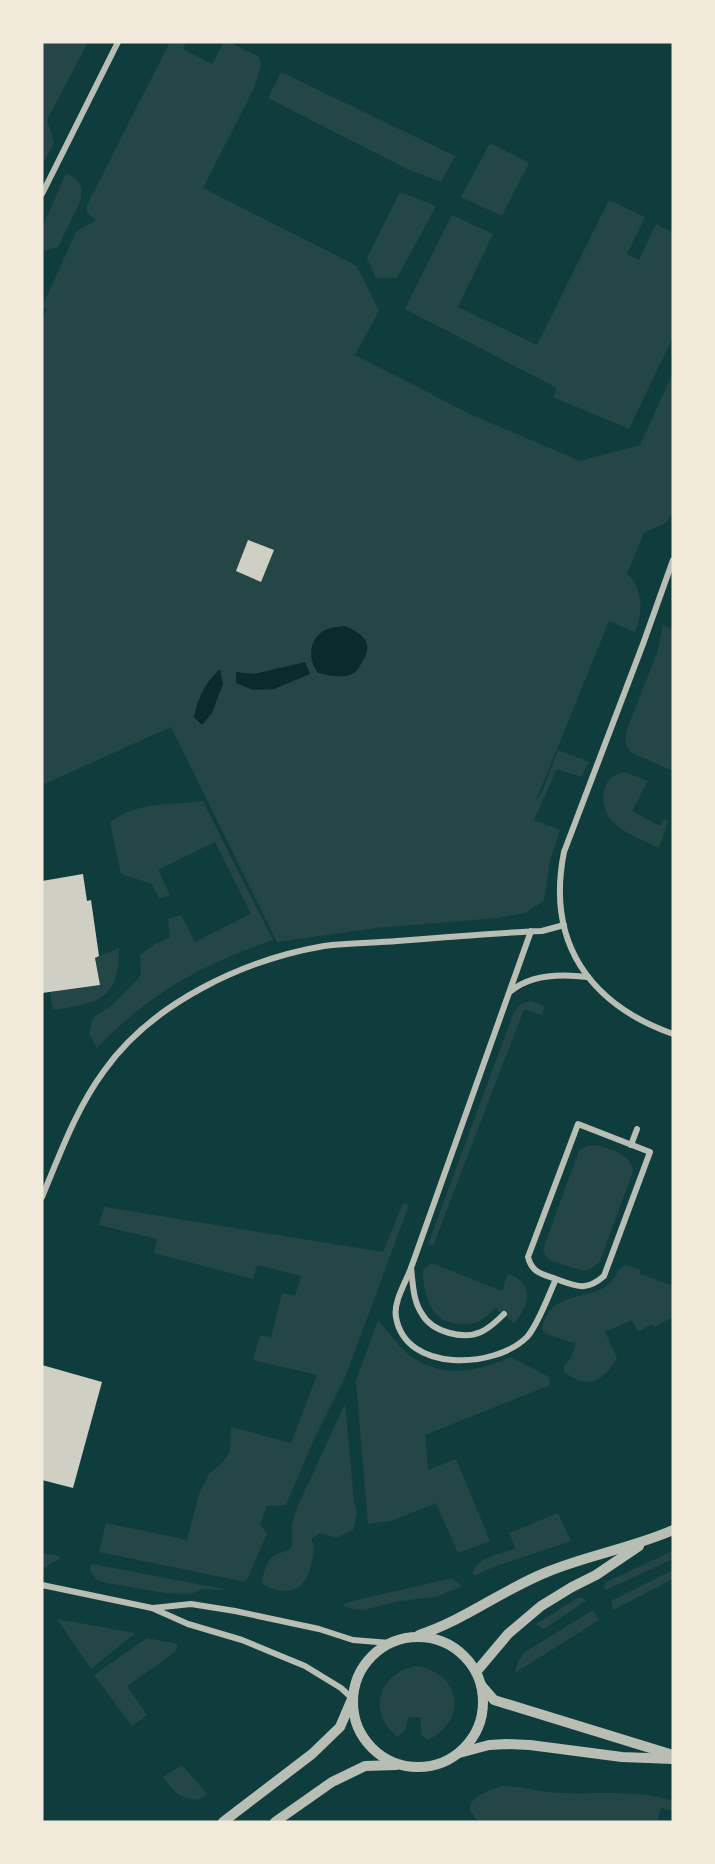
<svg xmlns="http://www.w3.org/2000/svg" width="715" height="1864" font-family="Signika,sans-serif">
<rect width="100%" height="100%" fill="#0f3d3e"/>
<!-- green -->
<g fill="#244646">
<path d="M42 42H88L47 120 54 143 42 165Z"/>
<path d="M170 42H186L183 49 212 64 224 42H229L259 57 261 66 253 90 203 188 357 266 379 311 355 355 472 415 580 461 640 445 673 373V512L666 523 644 533 627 574C644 589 643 614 635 632L609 621 535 803 542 792 558 750 589 762 581 777 557 769 534 820 560 830 550 860 544 901 525 913 498 918 376 928 277 942 171 727 42 785V322L47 308 42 310V307L76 232 96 220 87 213V205Z"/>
<path d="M281 72 455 156 441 182 407 169 268 98Z"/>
<path d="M490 143 529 163 502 216 461 197Z"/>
<path d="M66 173C80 179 84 188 80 202L58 247 43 251 42 228Z"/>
<path d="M400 192 436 206 397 278H376L367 258Z"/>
<path d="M609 200 645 217 627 254 639 260 656 224 673 233V337L629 429 553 397 557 388 405 309 452 215 493 234 458 307 537 345Z"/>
<path d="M663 625 673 630V771L630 752 626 743V732L658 650Z"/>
<path d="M624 772 648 781 632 811 660 826 664 819 668 821 659 848C645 841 628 835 616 825 603 815 598 790 611 778 614 775 620 774 624 772Z"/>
<path d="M203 801 273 940C203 964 148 994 97 1048L89 1034 92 1020 95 1016 110 1007 137 980 141 975 140 955 155 944 170 937 168 919 181 915 195 942 251 914 215 842 158 870 170 895 159 899 152 884 121 874 110 822C142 800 167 806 203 801Z"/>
<path d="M119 948C119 1001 98 1003 53 1010L50 992 100 985 95 958Z"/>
<path d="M531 1001 544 1006 542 1015 524 1009 433 1246 428 1244 514 1012 521 1004Z"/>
<path d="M598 1145C612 1151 631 1153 633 1171L600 1261 592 1268 584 1271 551 1261 546 1256 543 1249 579 1151 587 1146Z"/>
<path d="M403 1203 409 1205 346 1375 315 1437 286 1505 267 1506 260 1524 267 1534 246 1582 99 1552 106 1523 187 1540 199 1494 209 1474 221 1464 230 1452 231 1427 291 1443 317 1375 253 1360 260 1335 271 1338 282 1293 295 1296 301 1276 257 1265 253 1279 154 1253 157 1239 99 1225 104 1207 383 1252Z"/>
<path d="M431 1263 502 1291 508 1274C535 1283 530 1305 514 1323L495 1308C491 1312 486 1317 481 1320 475 1324 465 1325 458 1324 430 1321 423 1294 423 1270Z"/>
<path d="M626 1265 641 1270 640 1274 673 1286V1317L654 1327 652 1324 638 1332 632 1320 605 1332 617 1358C602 1382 589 1390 564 1372V1366L570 1359 576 1344 546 1334 542 1330C549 1282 605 1308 618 1270Z"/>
<path d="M378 1320C389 1333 402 1352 417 1360 446 1378 481 1371 510 1357L549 1377 550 1385 425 1435 428 1470 456 1459 490 1541 458 1553 436 1503 391 1521 368 1524 356 1381Z"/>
<path d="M345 1404 354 1501 357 1513 353 1530 336 1538 320 1533 311 1539C315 1547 314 1552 312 1561 308 1583 297 1596 274 1589 268 1587 266 1587 262 1582 266 1561 268 1556 289 1550L292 1545V1524L297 1508Z"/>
<path d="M558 1513 571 1541 499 1565 473 1576C472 1558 501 1554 515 1548L509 1533Z"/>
<path d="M673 1551V1559L606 1590 604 1586 606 1582Z"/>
<path d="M42 1553 59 1556V1559L42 1569Z"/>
<path d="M92 1564 229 1590 202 1589 191 1594 166 1593 107 1583 97 1580 90 1570Z"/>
<path d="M673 1570V1579L613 1610 611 1601Z"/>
<path d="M452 1578 462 1586 436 1597 399 1601 364 1610 353 1609 343 1606 345 1603Z"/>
<path d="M579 1597 587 1600 544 1629 536 1624Z"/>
<path d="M593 1610 599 1620 515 1673 518 1662 525 1652Z"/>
<path d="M57 1619 135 1633 91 1669Z"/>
<path d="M147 1638 178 1644 175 1652 127 1686 147 1715 132 1726 94 1675Z"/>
<path d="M415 1666C461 1672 469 1720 428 1740L422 1736 420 1717H409L405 1730 398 1737C367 1712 378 1675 415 1666Z"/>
<path d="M182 1765 207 1794 198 1800C177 1798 176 1793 163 1777Z"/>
<path d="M503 1786C519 1786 533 1790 549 1792 591 1796 632 1788 673 1801V1811L661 1808 657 1822H478L470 1810V1804C478 1794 491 1789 503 1786Z"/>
</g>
<!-- water -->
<g fill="#0a2a2b">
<path d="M345 626C364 634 375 644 361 664 359 667 358 670 355 672 346 680 329 675 318 673 308 660 308 639 325 630 331 627 338 627 345 626Z"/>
<path d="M305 662 310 674 274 689 253 690 236 683V672L254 674Z"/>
<path d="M220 669 223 684 212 713 202 725 194 717C198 697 205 683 220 669Z"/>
</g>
<!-- building -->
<g fill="#cfcfc3">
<path d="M248 540 274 550 261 582 236 571Z"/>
<path d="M83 874 87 901 91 900 99 956 95 958 100 985 42 993V881Z"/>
<path d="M42 1365 102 1382 73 1488 42 1480Z"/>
</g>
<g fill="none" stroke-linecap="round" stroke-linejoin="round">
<!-- minor -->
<g stroke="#b8beb3" stroke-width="6">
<path d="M42 194 118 42"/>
<path d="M673 560 643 644 564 852C546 942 589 1004 673 1034"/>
<path d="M511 991C531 974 564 974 588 977"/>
<path d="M631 1145 637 1129"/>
<path d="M42 1197C60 1154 76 1109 104 1071 152 1003 243 960 324 946 348 943 373 943 397 941 445 937 493 933 542 931L564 925"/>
<path d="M411 1268C406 1282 393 1302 396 1317 405 1373 495 1369 527 1337 538 1325 549 1294 556 1279 576 1286 586 1292 604 1276L650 1152 578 1124 528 1257C532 1273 542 1274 556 1279"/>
<path d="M504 1314C497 1321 490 1328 481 1332 463 1340 432 1332 422 1314 413 1301 413 1284 411 1268L531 931"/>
<path d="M42 1585 152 1608 188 1624 242 1640 305 1666 341 1688 353 1699"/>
<path d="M153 1608 191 1604 235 1611 319 1629 353 1640 390 1643"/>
</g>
<!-- tertiary -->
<g stroke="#b8beb3" stroke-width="10">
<path d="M419 1635C465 1620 502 1590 547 1572 588 1555 632 1548 673 1530"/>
<circle cx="418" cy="1702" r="65"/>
<path d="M476 1672 508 1634 541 1606 572 1587 596 1575 639 1546"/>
<path d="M481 1685 494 1700 673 1755"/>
<path d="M459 1753 489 1745 506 1744 530 1745 622 1757 673 1759"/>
<path d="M223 1822 312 1754 340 1727 352 1699"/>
<path d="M275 1822 332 1782 365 1766 396 1765"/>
</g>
</g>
<!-- border -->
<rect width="715" height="1864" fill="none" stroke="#f1e9da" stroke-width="87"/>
</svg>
